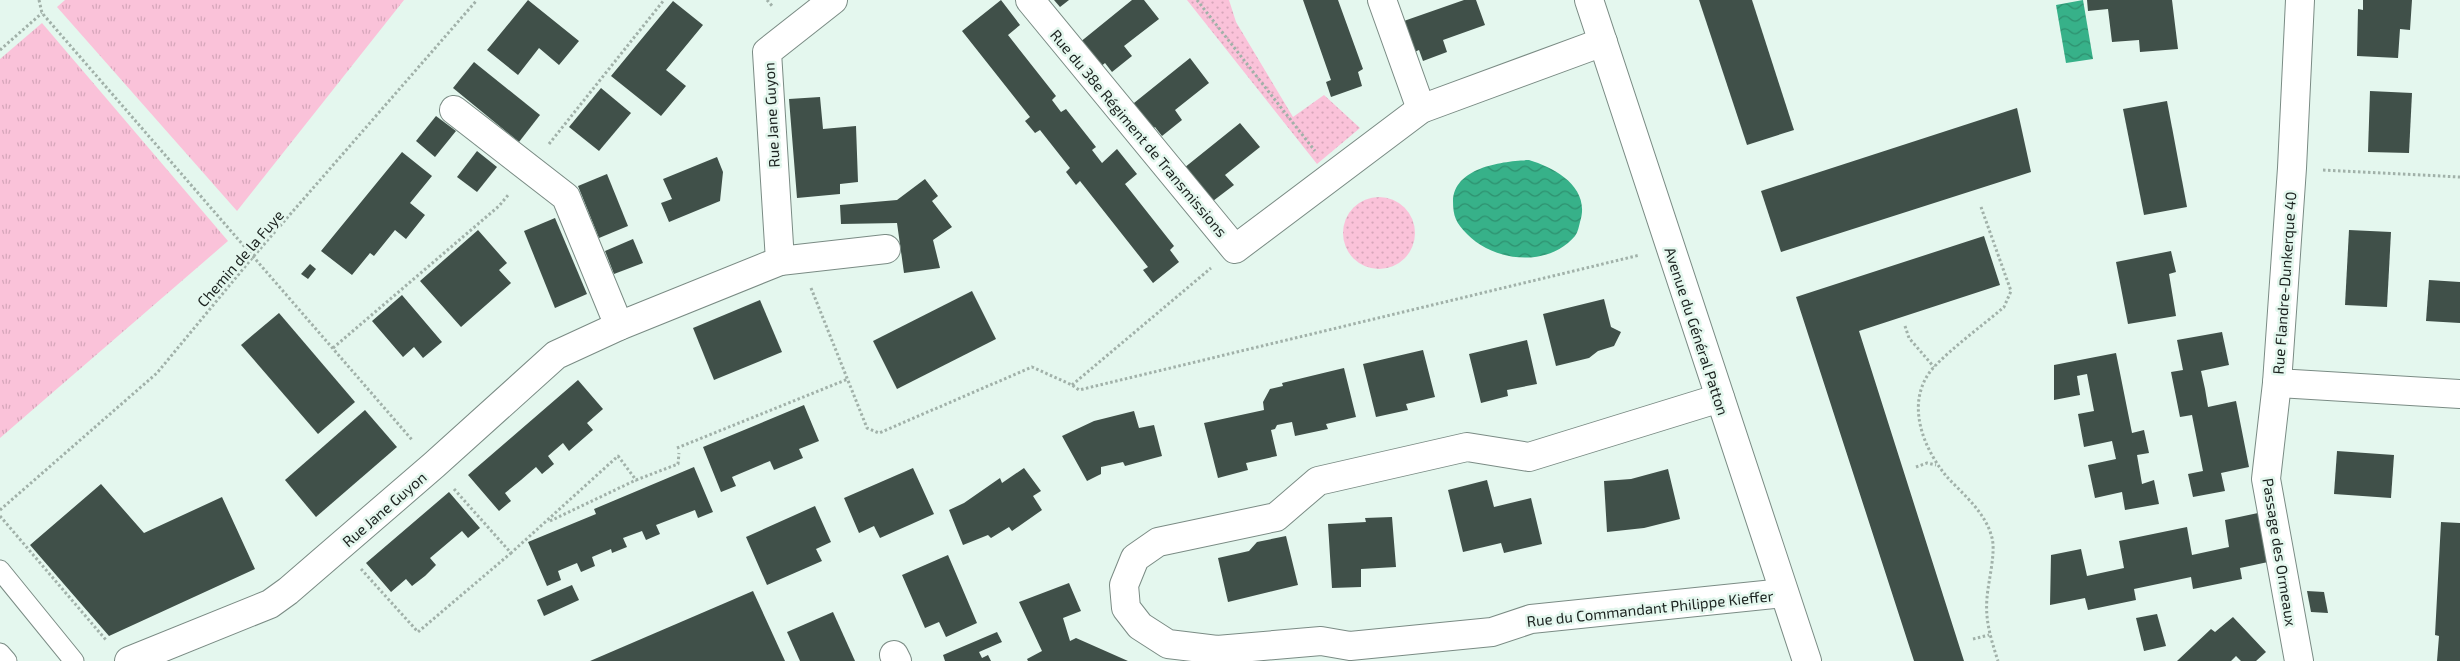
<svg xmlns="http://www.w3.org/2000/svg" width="2460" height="661" font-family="'Exo 2',sans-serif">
<defs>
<pattern id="grass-tufts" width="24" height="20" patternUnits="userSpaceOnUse" patternTransform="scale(1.25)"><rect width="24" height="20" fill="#fac2d9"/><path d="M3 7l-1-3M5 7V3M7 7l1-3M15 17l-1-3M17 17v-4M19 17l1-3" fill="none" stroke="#d6a6ba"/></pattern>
<pattern id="park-dots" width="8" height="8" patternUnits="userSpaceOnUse" patternTransform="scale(1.25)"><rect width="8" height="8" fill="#fac2d9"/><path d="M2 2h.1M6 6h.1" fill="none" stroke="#d6a6ba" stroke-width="1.8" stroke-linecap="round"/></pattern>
<pattern id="water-waves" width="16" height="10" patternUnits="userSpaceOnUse" patternTransform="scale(1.25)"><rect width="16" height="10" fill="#37b189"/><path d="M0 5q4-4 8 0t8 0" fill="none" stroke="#2e906f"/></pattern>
</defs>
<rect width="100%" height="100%" fill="#e4f7ee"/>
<!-- grass -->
<g fill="url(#grass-tufts)">
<path d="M65 0H404L237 211 57 7Z"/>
<path d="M42 23 228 241 0 438V59Z"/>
</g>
<!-- park -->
<g fill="url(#park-dots)">
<path d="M1187 0H1229L1236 22 1293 117 1324 95 1360 128 1317 164Z"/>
<circle cx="1379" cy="233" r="36"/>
</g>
<!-- water -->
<g fill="url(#water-waves)">
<path d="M2083 0 2093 59 2066 63 2056 5Z"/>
<path d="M1529 160C1556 168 1591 188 1580 222 1579 226 1578 232 1575 236 1548 268 1494 262 1467 234 1456 223 1453 216 1453 201 1454 167 1503 161 1529 160Z"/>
</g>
<!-- building -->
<g fill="#405049">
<path d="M528 0 579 41 559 65 539 48 518 75 487 50Z"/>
<path d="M1001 0 1020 25 1008 35 1056 96 1052 100 1061 112 1066 109 1096 147 1092 150 1102 163 1117 149 1137 174 1125 184 1174 246 1170 250 1179 262 1153 283 1143 270 1148 267 1080 181 1076 185 1066 172 1070 168 1040 130 1035 133 1025 121 1030 117 962 31Z"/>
<path d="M1054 0H1069L1060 7Z"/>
<path d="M1132 0H1144L1159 19 1124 46 1132 56 1112 72 1105 63 1099 68 1079 43Z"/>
<path d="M1303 0H1338L1363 69 1358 72 1362 86 1331 97 1326 82 1331 80Z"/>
<path d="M1464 0H1476L1485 25 1443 40 1447 52 1423 61 1419 50 1412 53 1401 22Z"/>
<path d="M1699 0H1752L1794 130 1747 145Z"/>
<path d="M2087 0H2172L2178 49 2140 52 2139 40 2112 42 2108 9 2088 11Z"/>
<path d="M2363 0H2412L2410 30 2400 29 2398 58 2357 56 2358 9 2363 10Z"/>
<path d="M673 1 703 25 666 70 686 86 661 116 611 76Z"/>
<path d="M1190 58 1209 83 1175 110 1182 120 1162 136 1155 127 1149 132 1129 107Z"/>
<path d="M474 62 540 115 519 142 453 88Z"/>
<path d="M601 88 631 113 599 151 569 127Z"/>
<path d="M2370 91 2412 93 2409 153 2368 152Z"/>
<path d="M820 97 823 129 856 126 858 182 840 184V194L797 198 789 99Z"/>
<path d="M2167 101 2187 207 2144 215 2123 109Z"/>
<path d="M2017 108 2031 172 1781 252 1761 191Z"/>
<path d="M436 116 456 131 435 157 416 141Z"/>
<path d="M1240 123 1260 147 1225 175 1234 185 1213 201 1179 172Z"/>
<path d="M477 151 497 167 477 192 457 177Z"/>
<path d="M402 152 432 176 410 203 425 215 406 239 395 230 374 256 370 253 352 275 321 251Z"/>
<path d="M717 157 723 172 720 201 669 222 661 203 672 199 663 179Z"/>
<path d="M607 174 628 226 599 238 578 186Z"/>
<path d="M925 179 938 196 932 201 952 227 933 240 940 268 904 273 897 223 841 224 840 205 897 200Z"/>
<path d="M555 218 587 294 555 308 524 231Z"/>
<path d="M478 230 507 263 499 270 511 283 461 327 420 281Z"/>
<path d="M2349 230 2391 232 2387 307 2345 305Z"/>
<path d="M1984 236 2000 285 1859 331 1964 661H1914L1796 297Z"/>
<path d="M633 239 643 263 614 274 605 251Z"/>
<path d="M2171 251 2176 272 2169 274 2176 316 2128 324 2116 262Z"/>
<path d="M310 264 316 269 308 279 301 274Z"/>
<path d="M2429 280 2460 282V323L2426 321Z"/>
<path d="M972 291 996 339 897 389 873 341Z"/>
<path d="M402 295 442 342 423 358 414 347 403 357 372 321Z"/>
<path d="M1604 299 1611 327 1621 332 1614 346 1598 351 1589 358 1556 366 1543 314Z"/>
<path d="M760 300 782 352 714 380 693 328Z"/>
<path d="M279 313 355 402 318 434 241 345Z"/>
<path d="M2222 332 2229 365 2201 371 2205 389 2208 407 2236 401 2249 467 2221 473 2225 491 2193 497 2188 474 2203 471 2192 415 2180 417 2171 372 2183 370 2177 340Z"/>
<path d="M1527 340 1537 384 1507 390 1508 396 1481 403 1469 354Z"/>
<path d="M1423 350 1435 397 1406 404 1408 410 1376 417 1363 364Z"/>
<path d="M2116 353 2132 433 2144 430 2149 453 2137 455 2142 484 2154 480 2159 504 2125 510 2122 492 2095 498 2088 465 2116 459 2112 441 2084 447 2078 414 2094 411 2087 374 2077 376 2080 395 2054 400V365Z"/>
<path d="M1344 368 1356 417 1326 424 1328 429 1295 436 1292 422 1277 425 1275 429 1271 430 1277 456 1246 463 1248 470 1218 478 1204 423 1264 410 1263 402 1270 389 1283 386 1282 383Z"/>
<path d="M578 380 603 409 587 423 593 430 569 451 563 443 548 456 554 464 542 474 536 467 521 480 505 493 511 501 499 511 468 475Z"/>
<path d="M804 405 819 441 799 449 803 458 774 470 770 461 732 477 736 486 721 492 703 447Z"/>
<path d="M365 410 397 447 316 517 285 480Z"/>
<path d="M1134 411 1139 428 1154 425 1162 456 1125 466 1123 462 1101 467V474L1087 481 1062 436 1094 421Z"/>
<path d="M2337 451 2394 455 2391 498 2334 494Z"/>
<path d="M694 467 713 512 698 518 695 510 656 525 660 534 646 540 642 531 623 538 627 547 612 553 611 549 592 557 595 566 581 572 577 563 558 571 561 580 547 586 528 542 596 514 594 509Z"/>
<path d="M913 468 934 514 880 538 874 526 859 533 844 498Z"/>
<path d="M1024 468 1041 491 1033 496 1042 510 1012 531 1009 527 991 538 988 535 963 545 949 510 964 503 1000 478 1002 483Z"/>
<path d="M1668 469 1680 519 1644 528 1607 532 1604 481 1631 479Z"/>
<path d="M1487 480 1494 507 1531 498 1542 544 1504 553 1501 543 1463 552 1448 490Z"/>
<path d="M101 484 144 533 222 497 255 569 109 636 30 545Z"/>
<path d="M449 492 480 528 468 538 462 531 430 558 436 565 425 576 412 586 406 579 391 592 366 563Z"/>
<path d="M815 506 831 542 816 549 822 561 767 585 746 537Z"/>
<path d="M2258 513 2268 562 2240 568 2242 579 2193 589 2191 577 2134 589 2136 600 2088 610 2085 598 2050 605 2051 555 2081 549 2087 576 2124 568 2119 541 2187 527 2192 555 2229 547 2225 520Z"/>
<path d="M1392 517 1396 567 1361 569V587L1332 588 1328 524 1366 522 1365 518Z"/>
<path d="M2441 522 2460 523V661H2437L2439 636 2435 635Z"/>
<path d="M1286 536 1298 585 1228 602 1218 558 1249 551 1257 542Z"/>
<path d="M948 555 977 623 946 637 939 622 925 628 902 575Z"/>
<path d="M1069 583 1081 611 1063 618 1070 641 1076 638 1128 661H1028L1027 659 1042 651 1019 602Z"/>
<path d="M572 585 579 600 544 616 537 600Z"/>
<path d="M753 591 785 661H590Z"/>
<path d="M2307 591 2324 592 2328 613 2311 612Z"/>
<path d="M833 612 855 661H800L787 632Z"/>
<path d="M2157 614 2166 646 2144 651 2136 618Z"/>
<path d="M2233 617 2266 652 2256 661H2241L2236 656 2231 661H2177L2211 629 2215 632Z"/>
<path d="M997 632 1002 642 979 652 982 658 988 655 991 661H945L943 655Z"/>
</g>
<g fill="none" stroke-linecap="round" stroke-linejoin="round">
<defs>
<g id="service">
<path d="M0 570 74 661"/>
<path d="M0 653 7 661"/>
</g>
<g id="minor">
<path d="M1030 0 1235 249 1421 109 1603 42"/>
<path d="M1382 0 1421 109"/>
<path d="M1589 0 1807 661"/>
<path d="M2300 0 2292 168 2277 383 2460 394"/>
<path d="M454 110 566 197 619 326"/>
<path d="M780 261 886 249"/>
<path d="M2277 383 2266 479 2299 661"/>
<path d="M1720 398 1529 457 1467 447 1318 481 1276 517 1158 542 1135 558 1124 585 1126 608 1140 626 1168 644 1217 650 1321 641 1350 646 1492 632 1531 619 1784 593"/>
<path d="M894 655 897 661"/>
<path d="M129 661 270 604 288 591 434 465 556 355 619 326 780 261 767 52 833 0"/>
</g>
</defs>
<!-- service casing -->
<use href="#service" stroke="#7a8b84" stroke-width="21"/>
<!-- minor casing -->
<use href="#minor" stroke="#7a8b84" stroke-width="30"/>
<!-- path -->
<g stroke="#a1b1a9" stroke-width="3" stroke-dasharray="2.5 2.5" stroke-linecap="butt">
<path d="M39 0 42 13 413 441"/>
<path d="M767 0 773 7"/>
<path d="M1197 0 1315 151"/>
<path d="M0 50 42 13"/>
<path d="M549 144 664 0"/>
<path d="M2323 170 2460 177"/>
<path d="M1981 207 2011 291 2004 307C1982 326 1954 346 1934 367 1904 400 1922 447 1947 477 1964 495 1986 513 1992 538 1996 553 1988 582 1987 598 1985 621 1991 639 1998 661"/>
<path d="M811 288 867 428 879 433 1032 367 1072 385 1079 390 1640 255"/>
<path d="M1905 326 1909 338 1934 367"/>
<path d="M333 348 499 206 509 194"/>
<path d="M1072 385 1211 268"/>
<path d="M677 448 848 379"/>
<path d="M1916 467 1927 463 1936 465"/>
<path d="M454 489 511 553 618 456 636 480 678 464 679 453"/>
<path d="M0 510 157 373 253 257 477 0"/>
<path d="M0 516 106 640"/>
<path d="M550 521 636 480"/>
<path d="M361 569 418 632 511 553"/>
<path d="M1973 639 1989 635"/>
</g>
<!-- service -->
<use href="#service" stroke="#fff" stroke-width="19"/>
<!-- minor -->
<use href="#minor" stroke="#fff" stroke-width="28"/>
</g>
<g text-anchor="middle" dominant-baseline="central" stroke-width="5" stroke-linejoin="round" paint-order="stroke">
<!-- street labels -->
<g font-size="15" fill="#1a211e" stroke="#e4f7ee">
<text transform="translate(771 115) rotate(-93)">Rue Jane Guyon</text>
<text transform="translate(1139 133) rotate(50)">Rue du 38e Régiment de Transmissions</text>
<text transform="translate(240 258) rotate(-49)">Chemin de la Fuye</text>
<text transform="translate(2284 283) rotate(-86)">Rue Flandre-Dunkerque 40</text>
<text transform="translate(1697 331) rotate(72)">Avenue du Général Patton</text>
<text transform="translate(384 509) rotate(-41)">Rue Jane Guyon</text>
<text transform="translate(2280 552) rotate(81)">Passage des Ormeaux</text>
<text transform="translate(1650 608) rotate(-6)">Rue du Commandant Philippe Kieffer</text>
</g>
</g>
</svg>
